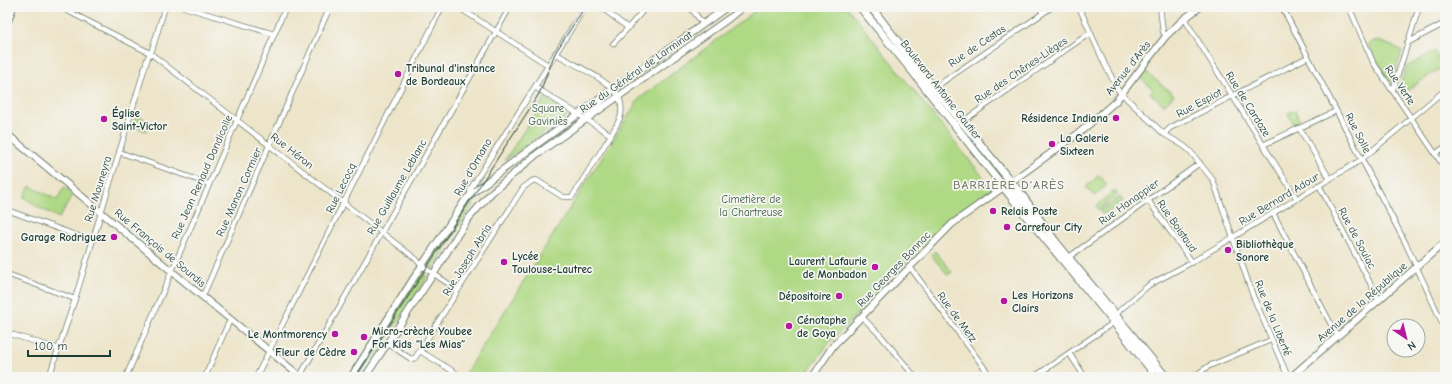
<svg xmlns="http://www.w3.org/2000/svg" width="1452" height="384" font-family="'Comic Neue',sans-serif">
<rect width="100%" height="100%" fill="#f6f6f2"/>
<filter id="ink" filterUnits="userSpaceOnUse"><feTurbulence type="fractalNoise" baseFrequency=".025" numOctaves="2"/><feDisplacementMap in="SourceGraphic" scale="8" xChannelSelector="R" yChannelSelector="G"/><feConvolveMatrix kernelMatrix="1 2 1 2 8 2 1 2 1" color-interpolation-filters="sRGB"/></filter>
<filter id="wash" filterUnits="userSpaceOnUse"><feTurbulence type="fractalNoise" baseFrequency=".012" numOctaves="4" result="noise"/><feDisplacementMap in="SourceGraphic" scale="16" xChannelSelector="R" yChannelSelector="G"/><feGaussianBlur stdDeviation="0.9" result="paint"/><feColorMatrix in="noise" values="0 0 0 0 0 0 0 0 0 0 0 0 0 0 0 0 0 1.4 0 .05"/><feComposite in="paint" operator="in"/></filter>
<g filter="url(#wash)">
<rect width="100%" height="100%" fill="#ede5ca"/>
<!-- green -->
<g fill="#afd984" stroke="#678b5c">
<path d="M760 7H847L991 187V189L952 217 828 344 804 377H463L639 99Z"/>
<path d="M1376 40 1402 50 1393 81 1390 82 1375 58 1368 44Z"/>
<path d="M1435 51 1442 67 1403 93 1400 87 1406 67Z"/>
<path d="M1145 71 1174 95 1165 104H1163L1150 93 1153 89 1140 78Z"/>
<path d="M545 98 564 111 566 114V117L505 160Z"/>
<path d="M1295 110 1302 125 1295 128 1288 113Z"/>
<path d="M136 115 150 122 146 131 133 126Z"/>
<path d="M1099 175 1107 185 1094 196 1086 187Z"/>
<path d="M30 186 57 200 64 187 73 195 59 218 38 207 24 197Z"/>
<path d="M483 188 433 268 427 264 467 202Z"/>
<path d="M1115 190 1118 194 1099 210 1096 206Z"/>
<path d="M1120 197 1123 201 1103 215 1100 211Z"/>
<path d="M935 251 952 272 948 275 931 255Z"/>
<path d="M421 272 427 277 362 377H354L409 293Z"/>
</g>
</g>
<g filter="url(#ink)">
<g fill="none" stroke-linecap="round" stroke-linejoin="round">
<defs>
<g id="street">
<path d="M60 7 150 53 385 235 416 259 422 266 458 290"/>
<path d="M184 7 274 34"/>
<path d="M458 7 548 65"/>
<path d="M601 7 628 28 646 7"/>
<path d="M690 7 703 24"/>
<path d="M1039 7 1043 13"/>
<path d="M1079 7 1106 67 1109 72 1118 90 1126 98 1164 134 1184 146 1190 151 1213 180 1253 296 1288 377"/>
<path d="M1160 7 1163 32 1166 36"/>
<path d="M1282 7 1406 244 1445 329"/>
<path d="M1349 7 1373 62 1445 168"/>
<path d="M1184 19 1187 23 1297 199"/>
<path d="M1407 43 1445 23"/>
<path d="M613 44 628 28"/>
<path d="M535 87 611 135C615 128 619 122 621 115 622 109 621 102 619 97 610 80 572 64 555 53"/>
<path d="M934 88 1052 7"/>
<path d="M1392 90 1394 87 1419 7"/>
<path d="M586 119C593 106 603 103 611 92"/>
<path d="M962 122 1087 35 1091 34"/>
<path d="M1299 128 1330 179"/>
<path d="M1164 134 1170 128 1308 57"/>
<path d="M1263 145 1336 111"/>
<path d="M119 152 209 184"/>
<path d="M1435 154 1445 147"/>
<path d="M1319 185 1379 300"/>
<path d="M471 195 470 191 471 188 585 7"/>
<path d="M1148 200 1192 262"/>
<path d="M7 210 92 241"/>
<path d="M1273 213 1335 332 1339 335"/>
<path d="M1069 257 1200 163"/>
<path d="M910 267 991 377"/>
<path d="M7 274 75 299"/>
<path d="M202 296 205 291 330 7"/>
<path d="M862 317 882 337 915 377"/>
<path d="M7 333 59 349"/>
<path d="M387 343 411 359 415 358 523 188 532 181 536 180 563 197H572L611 135"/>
<path d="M420 351 456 373 458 377"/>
<path d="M1069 353 1085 377"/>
<path d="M300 376 510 7"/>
<path d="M49 377 75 299 148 57 152 50 165 7"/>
<path d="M126 377 286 7"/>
<path d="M205 377 228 324 231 320"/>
<path d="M256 377 442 7"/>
<path d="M1034 377 1110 325 1120 310 1149 285 1192 262 1361 160 1445 90"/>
<path d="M1193 377 1209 366 1271 340"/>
</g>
<g id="secondary">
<path d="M7 24 13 7"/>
<path d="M7 134 175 274 301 377"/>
<path d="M1008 190 1017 197 1041 226"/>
<path d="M351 377 417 273 466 199 480 187 533 147 727 7"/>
<path d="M365 377 438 267 458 234 469 218 492 192 537 154 728 19 743 7"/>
<path d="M812 377 833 346 952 224 1079 133 1116 101 1166 36 1184 19 1200 7"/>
<path d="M1291 377 1445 242"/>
</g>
<g id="primary">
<path d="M860 7 913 72 1027 217 1108 315 1157 377"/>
<path d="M871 7 921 72 1021 194 1055 241 1166 377"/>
</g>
</defs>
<!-- street casing -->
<use href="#street" stroke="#677868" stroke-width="6"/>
<!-- secondary casing -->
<use href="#secondary" stroke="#677868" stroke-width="8"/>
<!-- primary casing -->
<use href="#primary" stroke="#677868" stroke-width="9"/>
<!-- street -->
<use href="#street" stroke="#fff" stroke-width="4.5"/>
<!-- secondary -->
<use href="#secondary" stroke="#fff" stroke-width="6"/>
<!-- primary -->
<use href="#primary" stroke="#fff" stroke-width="7"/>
<!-- tram -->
<path stroke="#1f3d34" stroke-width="1" d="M356 377 532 105 540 92 555 53 585 7"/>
</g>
</g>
<!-- markers -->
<g fill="#b5179e" stroke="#f6f6f2" stroke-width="1.5">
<circle cx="398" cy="74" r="4"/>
<circle cx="1116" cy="118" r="4"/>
<circle cx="104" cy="119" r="4"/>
<circle cx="1052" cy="144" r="4"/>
<circle cx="993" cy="211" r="4"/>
<circle cx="1007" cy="227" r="4"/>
<circle cx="114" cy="237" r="4"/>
<circle cx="1228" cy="250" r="4"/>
<circle cx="504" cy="262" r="4"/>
<circle cx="875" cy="267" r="4"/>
<circle cx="839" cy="296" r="4"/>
<circle cx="1004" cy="301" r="4"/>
<circle cx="789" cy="326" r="4"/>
<circle cx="335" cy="334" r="4"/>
<circle cx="364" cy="337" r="4"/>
<circle cx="354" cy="352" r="4"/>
</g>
<g text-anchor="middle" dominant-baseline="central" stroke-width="3.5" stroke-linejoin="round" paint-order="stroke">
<!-- street labels -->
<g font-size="11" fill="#1f3d34" stroke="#f6f6f2">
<text transform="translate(977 46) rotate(-34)">Rue de Cestas</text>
<text transform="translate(1128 68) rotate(-52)">Avenue d'Arès</text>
<text transform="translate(1021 70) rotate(-34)">Rue des Chênes-Lièges</text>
<text transform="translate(636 72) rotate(-35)">Rue du Général de Larminat</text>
<text transform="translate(1400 85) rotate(56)">Rue Verte</text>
<text transform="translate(941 90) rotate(52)">Boulevard Antoine Gautier</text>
<text transform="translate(1199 103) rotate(-28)">Rue Espiot</text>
<text transform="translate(1248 104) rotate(58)">Rue de Cardoze</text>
<text transform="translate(1358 133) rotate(63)">Rue Solle</text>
<text transform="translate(292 151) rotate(38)">Rue Héron</text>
<text transform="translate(473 167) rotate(-60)">Rue d'Ornano</text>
<text transform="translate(202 177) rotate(-66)">Rue Jean Renaud Dandicolle</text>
<text transform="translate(397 187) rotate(-60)">Rue Guillaume Leblanc</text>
<text transform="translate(341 188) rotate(-64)">Rue Lecocq</text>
<text transform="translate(98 189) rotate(-73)">Rue Mouneyra</text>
<text transform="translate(239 192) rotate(-66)">Rue Manon Cormier</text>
<text transform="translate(1279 199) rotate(-31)">Rue Bernard Adour</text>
<text transform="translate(1129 202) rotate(-35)">Rue Hanappier</text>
<text transform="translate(1177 226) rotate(55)">Rue Boistaud</text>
<text transform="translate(1357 238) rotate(62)">Rue de Soulac</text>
<text transform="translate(160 248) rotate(40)">Rue François de Sourdis</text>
<text transform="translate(467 260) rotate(-58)">Rue Joseph Abria</text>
<text transform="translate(894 269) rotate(-46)">Rue Georges Bonnac</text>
<text transform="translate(1362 302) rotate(-41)">Avenue de la République</text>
<text transform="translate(957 317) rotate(54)">Rue de Metz</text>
<text transform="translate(1273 318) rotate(68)">Rue de la Liberté</text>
</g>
<!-- poi labels -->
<g font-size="11" font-weight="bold" fill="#1f3d34" stroke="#f6f6f2" text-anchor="start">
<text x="406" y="68">Tribunal d'instance<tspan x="406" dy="13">de Bordeaux</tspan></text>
<text x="112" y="113">Église<tspan x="112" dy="13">Saint-Victor</tspan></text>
<text x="1108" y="118" text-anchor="end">Résidence Indiana</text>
<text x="1060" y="138">La Galerie<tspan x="1060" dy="13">Sixteen</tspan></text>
<text x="1001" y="211">Relais Poste</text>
<text x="1015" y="227">Carrefour City</text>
<text x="106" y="237" text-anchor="end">Garage Rodriguez</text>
<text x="1236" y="244">Bibliothèque<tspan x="1236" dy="13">Sonore</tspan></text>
<text x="512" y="256">Lycée<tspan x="512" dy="13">Toulouse-Lautrec</tspan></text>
<text x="867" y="261" text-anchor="end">Laurent Lafaurie<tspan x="867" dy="13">de Monbadon</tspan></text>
<text x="1012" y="295">Les Horizons<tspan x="1012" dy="13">Clairs</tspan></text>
<text x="831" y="296" text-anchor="end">Dépositoire</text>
<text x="797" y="320">Cénotaphe<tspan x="797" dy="13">de Goya</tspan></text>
<text x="372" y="331">Micro-crèche Youbee<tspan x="372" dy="13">For Kids “Les Mias”</tspan></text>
<text x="327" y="334" text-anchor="end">Le Montmorency</text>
<text x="346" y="352" text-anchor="end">Fleur de Cèdre</text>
</g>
<!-- park labels -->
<g font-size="11" fill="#3c5c44" stroke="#f6f6f2">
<text x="548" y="108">Square<tspan x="548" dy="13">Gaviniès</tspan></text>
<text x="751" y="199">Cimetière de<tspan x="751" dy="13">la Chartreuse</tspan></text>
</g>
<!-- neighbourhood labels -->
<g font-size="12" letter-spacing="1" fill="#5c604e" stroke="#f6f6f2">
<text x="1009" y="185">BARRIÈRE D'ARÈS</text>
</g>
</g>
<!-- margin -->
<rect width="1452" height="384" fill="none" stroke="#f6f6f2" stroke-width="24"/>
<!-- north arrow -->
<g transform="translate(1406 338) rotate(145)"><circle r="19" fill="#f6f6f2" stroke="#a0aca6"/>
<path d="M0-3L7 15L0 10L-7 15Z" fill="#b5179e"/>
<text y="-6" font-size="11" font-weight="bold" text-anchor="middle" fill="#1f3d34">N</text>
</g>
<!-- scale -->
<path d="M28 350v6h82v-6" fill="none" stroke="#1f3d34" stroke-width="2"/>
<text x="34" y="350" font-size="12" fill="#1f3d34" stroke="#f6f6f2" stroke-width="3" paint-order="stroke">100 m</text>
</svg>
